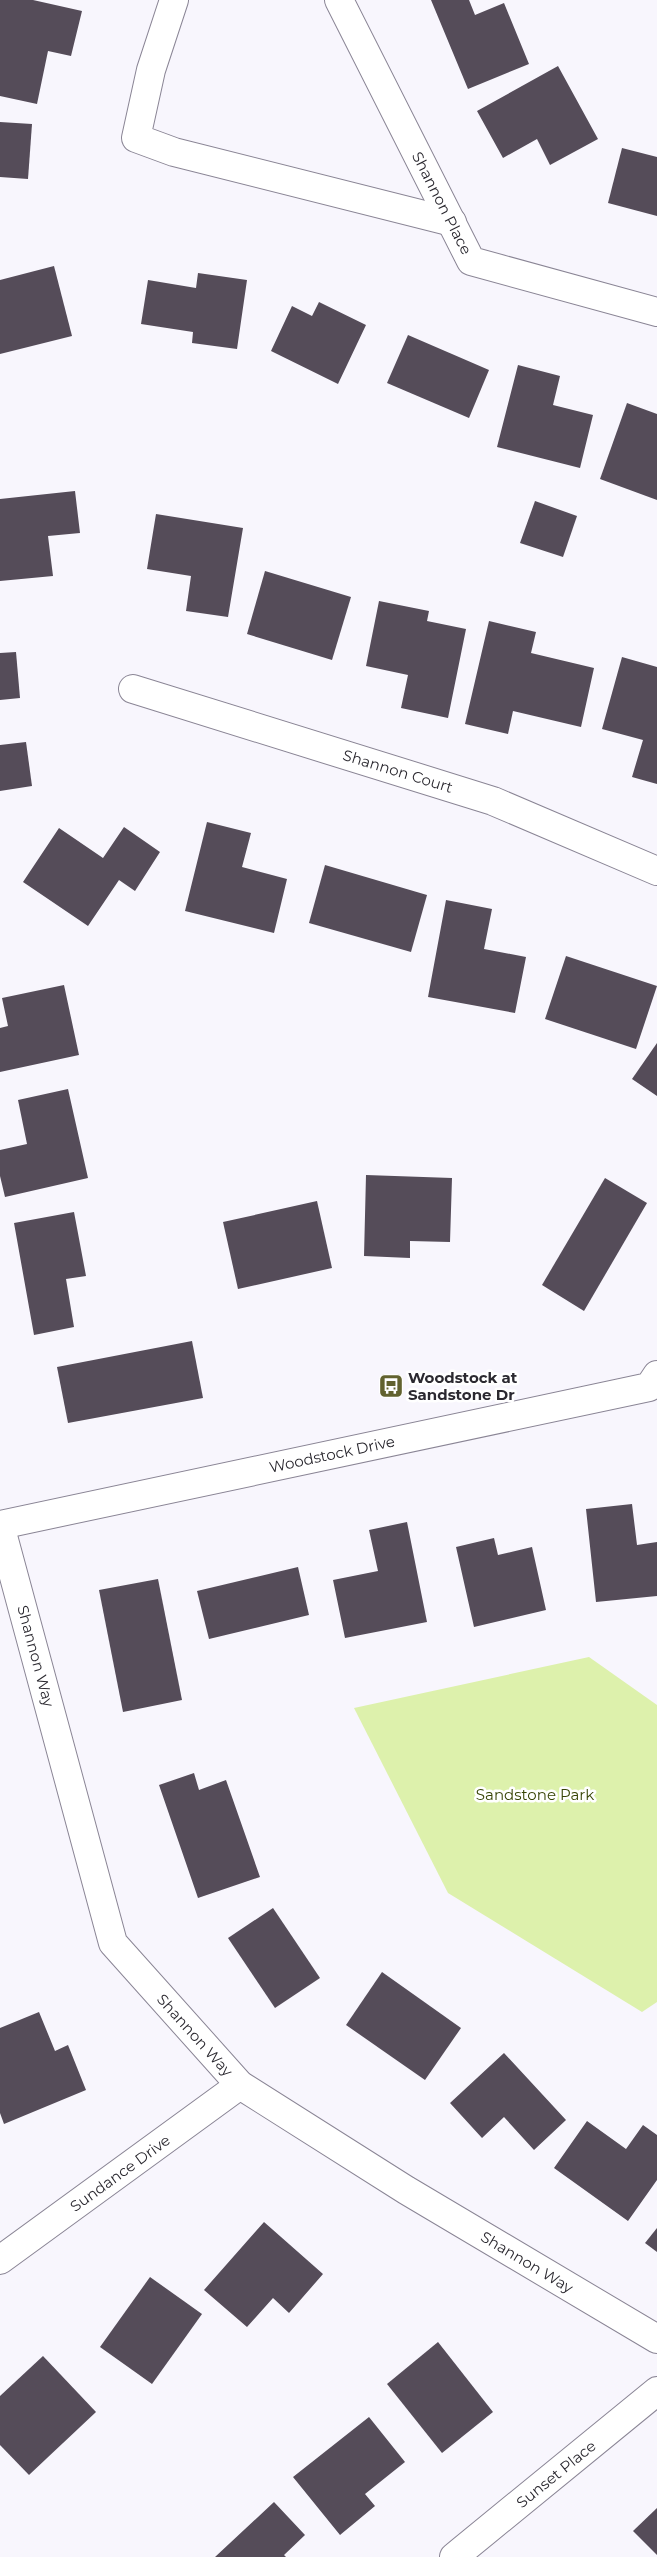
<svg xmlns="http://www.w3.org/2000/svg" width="657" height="2557" font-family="Montserrat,sans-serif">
<rect width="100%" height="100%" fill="#f8f6fd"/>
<!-- green -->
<path fill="#ddf1ac" d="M589 1657 657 1705V2002L642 2012 448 1893 354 1708Z"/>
<!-- building -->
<g fill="#554c59">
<path d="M0 0H33L82 11 71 56 48 51 37 104 0 96Z"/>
<path d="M431 0H469L475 15 504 3 529 64 468 89Z"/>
<path d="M558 66 598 139 550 165 537 139 503 158 477 111Z"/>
<path d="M0 122 32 124 28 179 0 177Z"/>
<path d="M622 148 657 157V216L608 203Z"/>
<path d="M54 266 72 336 0 354V280Z"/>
<path d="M198 273 247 280 237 349 192 343 193 332 141 324 148 280 196 288Z"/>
<path d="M319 302 366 325 338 384 271 351 292 306 312 316Z"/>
<path d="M408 335 489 370 469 418 387 383Z"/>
<path d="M518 365 560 376 553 405 593 415 580 468 497 447Z"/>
<path d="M627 403 657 414V500L600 479Z"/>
<path d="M75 491 80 533 48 536 53 576 0 581V499Z"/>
<path d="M535 501 577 516 563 557 520 543Z"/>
<path d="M156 514 243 528 228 617 186 611 191 576 147 569Z"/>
<path d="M265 571 351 597 332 660 247 634Z"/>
<path d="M379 601 429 611 427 621 466 629 448 718 401 708 408 675 366 666Z"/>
<path d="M489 621 536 632 531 653 594 668 581 727 513 711 508 734 465 724Z"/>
<path d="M16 652 20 698 0 700V653Z"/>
<path d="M622 657 657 667V784L632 777 643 740 602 729Z"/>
<path d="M26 742 32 786 0 791V745Z"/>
<path d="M207 822 251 833 242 867 287 879 274 933 185 911Z"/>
<path d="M124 827 160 852 135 891 119 880 88 926 23 882 59 828 103 858Z"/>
<path d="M325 865 427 895 411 952 309 923Z"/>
<path d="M446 900 492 909 484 949 526 957 515 1013 428 997Z"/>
<path d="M566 956 657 986 636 1049 545 1019Z"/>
<path d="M64 985 79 1055 0 1072V1028L8 1026 2 998Z"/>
<path d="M657 1043V1096L632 1079Z"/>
<path d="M68 1089 88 1178 5 1197 0 1176V1150L27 1144 18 1100Z"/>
<path d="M366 1175 452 1178 450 1242 410 1241V1258L364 1256Z"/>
<path d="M605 1178 647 1203 584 1311 542 1285Z"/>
<path d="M317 1201 332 1268 238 1289 223 1222Z"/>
<path d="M74 1212 86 1276 66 1279 74 1327 34 1335 14 1223Z"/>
<path d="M192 1341 203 1398 68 1423 57 1367Z"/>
<path d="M632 1504 637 1545 657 1542V1596L596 1602 586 1509Z"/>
<path d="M407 1522 427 1622 345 1638 333 1580 378 1571 369 1530Z"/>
<path d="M494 1538 498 1555 532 1547 546 1610 474 1627 456 1547Z"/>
<path d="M298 1567 309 1615 209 1639 197 1591Z"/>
<path d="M158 1579 182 1700 123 1712 99 1590Z"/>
<path d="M194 1773 199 1790 226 1780 260 1877 198 1898 159 1785Z"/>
<path d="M273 1908 320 1978 275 2008 228 1938Z"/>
<path d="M382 1972 461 2028 425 2080 346 2025Z"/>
<path d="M39 2012 55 2051 68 2045 86 2090 4 2124 0 2113V2028Z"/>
<path d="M504 2053 566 2120 534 2150 504 2117 482 2138 450 2103Z"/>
<path d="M587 2121 626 2149 643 2125 657 2135V2180L628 2221 554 2168Z"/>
<path d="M264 2222 323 2274 289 2313 273 2298 247 2327 204 2290Z"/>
<path d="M657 2228V2252L645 2243Z"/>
<path d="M150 2277 202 2314 152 2384 100 2347Z"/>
<path d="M438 2342 493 2412 442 2453 387 2384Z"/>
<path d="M43 2356 96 2412 29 2475 0 2445V2396Z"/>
<path d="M369 2417 405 2462 365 2494 375 2506 340 2535 293 2477Z"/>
<path d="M274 2502 305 2535 284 2555 286 2557H215Z"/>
<path d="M657 2508V2555L633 2531Z"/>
</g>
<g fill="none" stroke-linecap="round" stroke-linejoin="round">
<defs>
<g id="minor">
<path d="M174 0 151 70 136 138 174 152 452 222"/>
<path d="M339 0 471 261 657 312"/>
<path d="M133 689 493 801 657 871"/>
<path d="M0 1525 113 1943 240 2085 406 2190 657 2339"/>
<path d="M0 1525 649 1387 657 1375"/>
<path d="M0 2260 240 2085"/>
<path d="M454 2557 657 2391"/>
</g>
</defs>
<!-- minor casing -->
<use href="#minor" stroke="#8a8595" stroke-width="30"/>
<!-- minor -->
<use href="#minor" stroke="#fff" stroke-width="28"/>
</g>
<!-- icons -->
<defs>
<symbol id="bus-square" viewBox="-11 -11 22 22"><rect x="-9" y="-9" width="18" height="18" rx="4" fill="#62622f" stroke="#fff"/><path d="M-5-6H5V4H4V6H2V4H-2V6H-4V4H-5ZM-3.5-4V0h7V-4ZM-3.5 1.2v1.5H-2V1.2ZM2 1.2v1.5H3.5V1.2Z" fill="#fff"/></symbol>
</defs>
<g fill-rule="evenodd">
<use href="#bus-square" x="377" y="1372" width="28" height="28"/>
</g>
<g text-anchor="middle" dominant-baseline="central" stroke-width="5" stroke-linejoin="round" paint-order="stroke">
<!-- street labels -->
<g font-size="15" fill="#2b2930" stroke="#fff">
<text transform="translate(442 203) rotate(63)">Shannon Place</text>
<text transform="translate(398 771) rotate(17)">Shannon Court</text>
<text transform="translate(332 1454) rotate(-12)">Woodstock Drive</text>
<text transform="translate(36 1656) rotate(75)">Shannon Way</text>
<text transform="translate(195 2035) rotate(48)">Shannon Way</text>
<text transform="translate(120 2173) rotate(-36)">Sundance Drive</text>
<text transform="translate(527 2262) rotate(31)">Shannon Way</text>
<text transform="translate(556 2474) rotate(-39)">Sunset Place</text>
</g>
<!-- poi labels -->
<g font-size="15" font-weight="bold" fill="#2b2930" stroke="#fff" text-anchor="start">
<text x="408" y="1377">Woodstock at<tspan x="408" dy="17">Sandstone Dr</tspan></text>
</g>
<!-- park labels -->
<g font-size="15" fill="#374405" stroke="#fff">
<text x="535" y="1794">Sandstone Park</text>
</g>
</g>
</svg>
